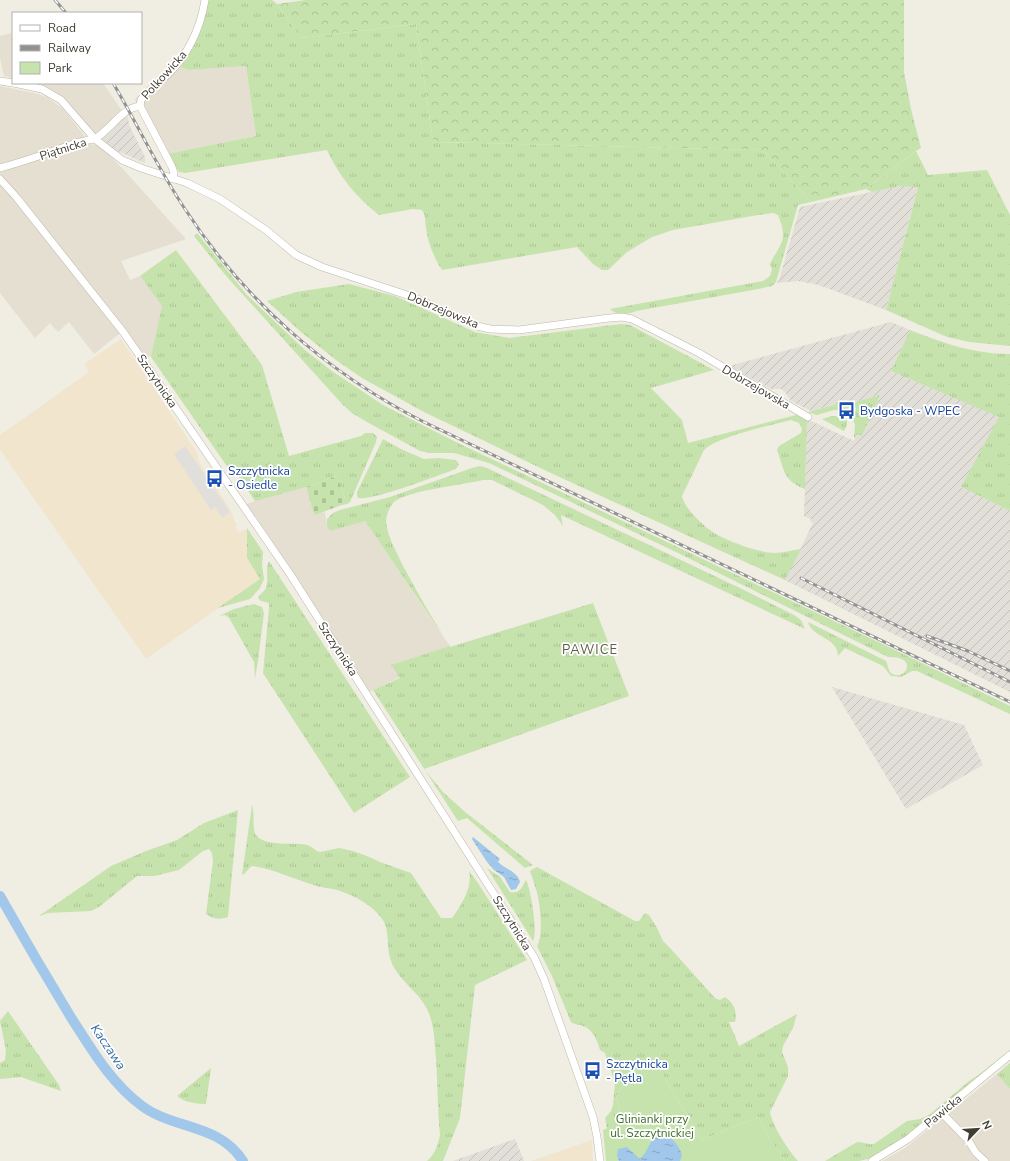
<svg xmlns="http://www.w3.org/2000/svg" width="1010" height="1161" font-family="'Nunito Sans',sans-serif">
<defs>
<pattern id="industrial-furrows" width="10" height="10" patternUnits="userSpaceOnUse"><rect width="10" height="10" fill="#e2ded8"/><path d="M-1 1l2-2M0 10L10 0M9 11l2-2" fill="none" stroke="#c3bfba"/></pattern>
<pattern id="grass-tufts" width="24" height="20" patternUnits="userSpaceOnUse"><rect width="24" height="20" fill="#c7e3ad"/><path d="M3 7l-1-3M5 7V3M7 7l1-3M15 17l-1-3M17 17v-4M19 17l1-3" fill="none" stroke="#acc495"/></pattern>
<pattern id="forest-crowns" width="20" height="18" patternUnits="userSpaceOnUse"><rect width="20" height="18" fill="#c7e3ad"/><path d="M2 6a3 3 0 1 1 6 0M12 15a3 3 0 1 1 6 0" fill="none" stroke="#acc495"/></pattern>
<pattern id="cemetery-stones" width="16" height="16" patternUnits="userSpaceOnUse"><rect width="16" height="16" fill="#c7e3ad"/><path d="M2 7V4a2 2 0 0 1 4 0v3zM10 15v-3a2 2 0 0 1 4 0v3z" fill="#acc495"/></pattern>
<pattern id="water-ripples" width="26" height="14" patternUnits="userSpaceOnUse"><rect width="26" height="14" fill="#a1c7eb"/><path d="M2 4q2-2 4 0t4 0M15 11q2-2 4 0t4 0" fill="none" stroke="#85a3bf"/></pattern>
</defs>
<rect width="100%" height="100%" fill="#f0ede3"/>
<!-- residential -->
<g fill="#e4dfd1">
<path d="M11 33 13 42V78L4 76 0 58V36Z"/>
<path d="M172 64 189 70 246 66 256 136 163 156 135 99Z"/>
<path d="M38 83H103L122 111 96 134H94L66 99 47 87Z"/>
<path d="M0 86 34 93 47 97 63 109 91 144 99 145 122 168 186 239 121 261 130 280 140 276 162 306 152 356 146 358 125 329 94 354 69 322 58 332 50 323 35 338 0 293Z"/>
<path d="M306 487 314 515 325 512 327 526 365 521 450 647 391 665 400 677 365 694 240 507 259 499Z"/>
<path d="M997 1074 1010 1089V1161H882L905 1148Z"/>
</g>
<!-- commercial -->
<g fill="#f2e5ce">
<path d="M121 339 198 454V459L202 467 229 507 237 526 235 527 239 533 247 528V558L260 579 146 659 0 450V435L89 372 84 364Z"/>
<path d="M592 1140 593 1161H531Z"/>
</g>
<!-- industrial -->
<g fill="url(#industrial-furrows)">
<path d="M128 117 129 125 145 157V163L115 150 102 139V137L121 119Z"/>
<path d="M900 186H918L886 310 827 288 814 284 798 281 777 283 779 280 800 207Z"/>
<path d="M891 322 910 330 891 371 1000 417 961 487 1010 511V692L785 580 813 523 810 521 811 519 804 516 807 419 854 441 857 434 862 436 880 395 841 406V403L811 411 791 401 785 392 781 389H771L729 366Z"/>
<path d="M832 687 964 725 983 765 906 809Z"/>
<path d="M515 1139 524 1161H453Z"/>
</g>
<!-- grass -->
<g fill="url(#grass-tufts)">
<path d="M208 0H272L277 4 301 38 416 24 433 142 763 150 811 202 798 205 776 282 772 286 753 290 636 311C628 315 616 315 610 309L763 281 770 276 772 269 770 264C773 256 780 249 782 241 785 232 781 223 778 215L773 213 758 215 673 230 652 237 627 252 608 270H602L593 264 577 247 442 270C434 258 428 243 426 228 425 221 426 216 422 210L413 209 379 215C356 197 339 176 327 150L185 173 179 172 168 154 256 136 246 66 189 70 180 67C197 45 204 27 208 0Z"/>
<path d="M916 151 928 175 987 170 1010 215V346L969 342 947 337 886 310 918 187 900 186 872 192 866 189Z"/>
<path d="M197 233 247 295 305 350 332 371 383 405 460 444 891 648 1010 706V714L917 671H912L901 677 891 676 883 666 845 648 838 656C838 637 812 638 808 622L886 661C888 665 888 670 891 673 904 683 921 656 888 657L678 553 489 463 454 453H429L420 451 367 422 352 413 343 405 227 277 194 236Z"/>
<path d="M176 250 262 365 289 456 361 436 365 433H373L377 437 376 442 350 502 347 504 337 476 306 487 255 501 236 473 231 472 151 357 162 306 140 276Z"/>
<path d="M349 284 395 296 475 332 509 338 621 324 630 325 714 370 651 388 682 420 688 443 796 415 807 419 805 489C783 481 784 469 777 450L779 446 801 433 802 429 799 423 791 420C769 426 719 436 704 450L682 496C684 508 705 528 716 534 730 542 757 552 774 553 783 553 792 550 801 549L785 580 555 475 424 412 362 378 336 360 301 332 267 301 296 292Z"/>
<path d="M910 330C943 343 974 354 1010 354V511L961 487 999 417 891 371Z"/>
<path d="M880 395 862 436 857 434 855 438 854 437 855 425 852 417 856 409 853 406 849 407 846 411 834 410 817 415 808 412 841 403V406Z"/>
<path d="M832 416 842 417 847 421V425L844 431 822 419Z"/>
<path d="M383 439 401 449 424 459 439 458 456 460 459 464 456 469C439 475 373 501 358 498L357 496V492Z"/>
<path d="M480 466 487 468 742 589 794 615 801 620 805 629 561 515 563 526 555 515 543 505 492 480H483C463 485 409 490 394 502 390 506 386 515 386 521 387 535 395 549 401 562 416 591 433 619 450 647L593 603 629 696 424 769 443 792 465 812 533 865 525 868 467 818 458 821 373 690 400 678 391 665 450 646 365 521 330 531 327 526V519L333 513 340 510 390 497 472 468Z"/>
<path d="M247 528 263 552 262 565 264 579 260 588 250 599 218 608 260 579 247 558Z"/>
<path d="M269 561 410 777 354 813 263 673 269 608V603L261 601 258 598C260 594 264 592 266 588 269 579 265 569 269 561Z"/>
<path d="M254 604 262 607 264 613 258 661 255 678 254 662 229 618 225 615 219 616 234 609Z"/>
<path d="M252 805C255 813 252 830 256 835 264 847 295 842 307 845 312 846 315 851 320 852L339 848 353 851 367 856 380 862 411 873 441 918H452C461 905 473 888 469 871L478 883 527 960 475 985 460 1118 443 1161H427C435 1154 438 1145 440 1135 437 1106 438 1077 435 1047 434 1034 433 1021 427 1009 418 991 398 980 391 961 386 948 390 934 384 922 375 906 354 895 337 890 330 888 321 888 314 885 294 879 274 869 253 866 248 867 247 873 242 875Z"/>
<path d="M238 810 228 917C220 920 213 919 206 914L213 861 212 853 209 849 203 851 179 870 154 876H137L99 907 91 911 48 913 39 916 111 866 146 851 177 840 204 823Z"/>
<path d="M537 867 635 921H639L645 913 649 915 657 928 663 941 671 949 715 998 720 1000 725 997C733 1002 738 1012 735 1022H729L739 1046 797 1014 793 1028 783 1046 782 1052 788 1067V1076L770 1112C773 1127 788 1150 798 1161H785L771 1141 758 1117 702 1140 654 1061 644 1060 636 1067 616 1096 620 1109 615 1131 607 1129 605 1118 611 1111 613 1105 615 1083 605 1053 600 1050C597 1041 594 1030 583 1026 579 1024 575 1025 571 1022L552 976 537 946C544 936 540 901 536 889 534 883 532 877 530 871Z"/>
<path d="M487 868 500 877 510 892C521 894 522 886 526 880 531 889 538 933 533 941Z"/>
<path d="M8 1011 59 1085 61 1091 21 1077 0 1079V1063L5 1060 6 1050 0 1021Z"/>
<path d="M1010 1050V1052L916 1130 878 1155 868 1159 859 1161H825L857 1142C863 1142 868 1145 874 1144L907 1121 920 1119 929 1115 969 1081 977 1076Z"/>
<path d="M1010 1063V1089L997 1074Z"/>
<path d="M211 1068 206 1104C197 1104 183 1102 177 1096Z"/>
</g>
<!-- forest -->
<path fill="url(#forest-crowns)" d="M306 0H904V72L911 109 921 148 916 151 866 189 811 202 763 150 433 142 416 24 301 38 277 4Z"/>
<!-- cemetery -->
<path fill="url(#cemetery-stones)" d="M337 476 347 504C335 506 326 512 314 515L306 487Z"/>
<!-- park -->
<path fill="#c7e3ad" d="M644 1060 654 1061 702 1140 758 1117 771 1141 785 1161H606L603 1130 608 1128 615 1131 620 1109 616 1096 636 1067Z"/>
<!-- parking -->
<path fill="#e1dfdb" d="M185 446 230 512 222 518 215 507 211 510 174 454Z"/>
<!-- water -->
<g fill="url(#water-ripples)">
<path d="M473 837 500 859 498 862C505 869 518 872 520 882L516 889 511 890 504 877 494 870 487 862 472 839Z"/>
<path d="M663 1134C672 1136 680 1147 682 1155L680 1161H619L617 1155 618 1149 627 1147 640 1159C651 1149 646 1140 663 1134Z"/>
</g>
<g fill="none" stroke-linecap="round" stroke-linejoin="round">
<!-- river -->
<path stroke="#a1c7eb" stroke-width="10" d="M0 896C23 937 47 978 72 1019 92 1050 111 1083 142 1106 175 1130 218 1123 243 1161"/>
<defs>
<g id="minor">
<path d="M0 81 13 83"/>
<path d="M14 83 42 89 61 100 95 139 122 160 141 168 187 183 220 199 266 230 296 255 322 267 410 296 477 326 490 329 519 330 609 318 622 317 632 319 699 353 808 417"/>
<path d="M140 106 141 100 143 97C149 90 157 84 164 78 187 57 200 31 205 0"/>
<path d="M140 106 172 167 174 173 173 179"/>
<path d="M0 168C26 161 51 152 76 143 81 141 92 140 96 138 111 129 122 108 140 106"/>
<path d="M0 179 17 198 124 333 290 574 534 957 544 979 593 1117 597 1137 600 1161"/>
<path d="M941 1112 968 1140 976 1153 985 1161"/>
<path d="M872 1161 908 1139 1010 1055"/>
</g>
</defs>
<!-- minor casing -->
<use href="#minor" stroke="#beb8a9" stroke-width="8"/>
<!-- minor -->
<use href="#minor" stroke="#fff" stroke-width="7"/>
<defs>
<g id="rail">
<path d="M55 0 66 13"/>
<path d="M113 83C138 125 158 169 185 209 244 300 327 373 424 422L1010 702"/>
<path d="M801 578 1010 682"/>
<path d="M927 636 968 651 1010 671"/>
</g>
</defs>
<!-- rail casing -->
<use href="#rail" stroke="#929292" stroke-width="3"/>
<!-- rail -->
<use href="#rail" stroke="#fff" stroke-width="1.5" stroke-dasharray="4.5" stroke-linecap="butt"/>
</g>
<!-- icons -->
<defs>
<symbol id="bus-bare" viewBox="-9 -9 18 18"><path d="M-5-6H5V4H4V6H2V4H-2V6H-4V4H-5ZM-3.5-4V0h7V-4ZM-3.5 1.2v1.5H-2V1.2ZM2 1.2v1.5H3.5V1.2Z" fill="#1a4fb4" stroke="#fff" stroke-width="2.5" paint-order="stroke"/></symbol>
</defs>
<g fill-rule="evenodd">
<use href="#bus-bare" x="834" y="398" width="25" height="25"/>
<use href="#bus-bare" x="202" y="466" width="25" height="25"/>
<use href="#bus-bare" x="580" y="1058" width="25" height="25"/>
</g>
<g text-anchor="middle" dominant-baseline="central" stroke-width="3.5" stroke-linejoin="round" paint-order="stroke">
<!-- street labels -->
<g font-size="12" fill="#413d33" stroke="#fff">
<text transform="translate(164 75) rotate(-48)">Polkowicka</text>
<text transform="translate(63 149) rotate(-18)">Piątnicka</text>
<text transform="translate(443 310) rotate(23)">Dobrzejowska</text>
<text transform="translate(157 381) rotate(56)">Szczytnicka</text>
<text transform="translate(756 387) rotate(30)">Dobrzejowska</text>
<text transform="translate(338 649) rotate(57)">Szczytnicka</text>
<text transform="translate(512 923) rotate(58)">Szczytnicka</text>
<text transform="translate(943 1111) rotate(-40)">Pawicka</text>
</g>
<!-- transit labels -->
<g font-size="12" fill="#164399" stroke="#fff" text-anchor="start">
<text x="860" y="411">Bydgoska - WPEC</text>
<text x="228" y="471">Szczytnicka<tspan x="228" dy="14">- Osiedle</tspan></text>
<text x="606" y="1064">Szczytnicka<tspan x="606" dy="14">- Pętla</tspan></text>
</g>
<!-- park labels -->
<g font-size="12" fill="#406f2b" stroke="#fff">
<text x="652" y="1119">Glinianki przy<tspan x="652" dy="14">ul. Szczytnickiej</tspan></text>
</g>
<!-- neighbourhood labels -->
<g font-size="13" letter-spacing="1" fill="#645b4b" stroke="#fff">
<text x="590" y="650">PAWICE</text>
</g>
<!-- water labels -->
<g font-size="13" font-style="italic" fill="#346ea6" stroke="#fff">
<text transform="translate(108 1047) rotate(56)">Kaczawa</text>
</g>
</g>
<!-- legend -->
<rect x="12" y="12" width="130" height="72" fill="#ffffff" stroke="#b3b1ad"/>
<rect x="20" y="25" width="20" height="6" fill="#ffffff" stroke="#b3b1ad"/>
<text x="48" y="32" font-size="12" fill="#413d33">Road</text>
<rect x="20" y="45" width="20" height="6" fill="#929292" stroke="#b3b1ad"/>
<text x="48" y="52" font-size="12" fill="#413d33">Railway</text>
<rect x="20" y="62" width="20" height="12" fill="#c7e3ad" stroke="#b3b1ad"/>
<text x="48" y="72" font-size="12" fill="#413d33">Park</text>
<!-- north arrow -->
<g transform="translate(978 1129) rotate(65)" stroke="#ffffff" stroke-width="3" paint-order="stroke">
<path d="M0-3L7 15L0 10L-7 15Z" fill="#413d33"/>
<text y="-6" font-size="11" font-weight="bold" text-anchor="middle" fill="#413d33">N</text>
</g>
</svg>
